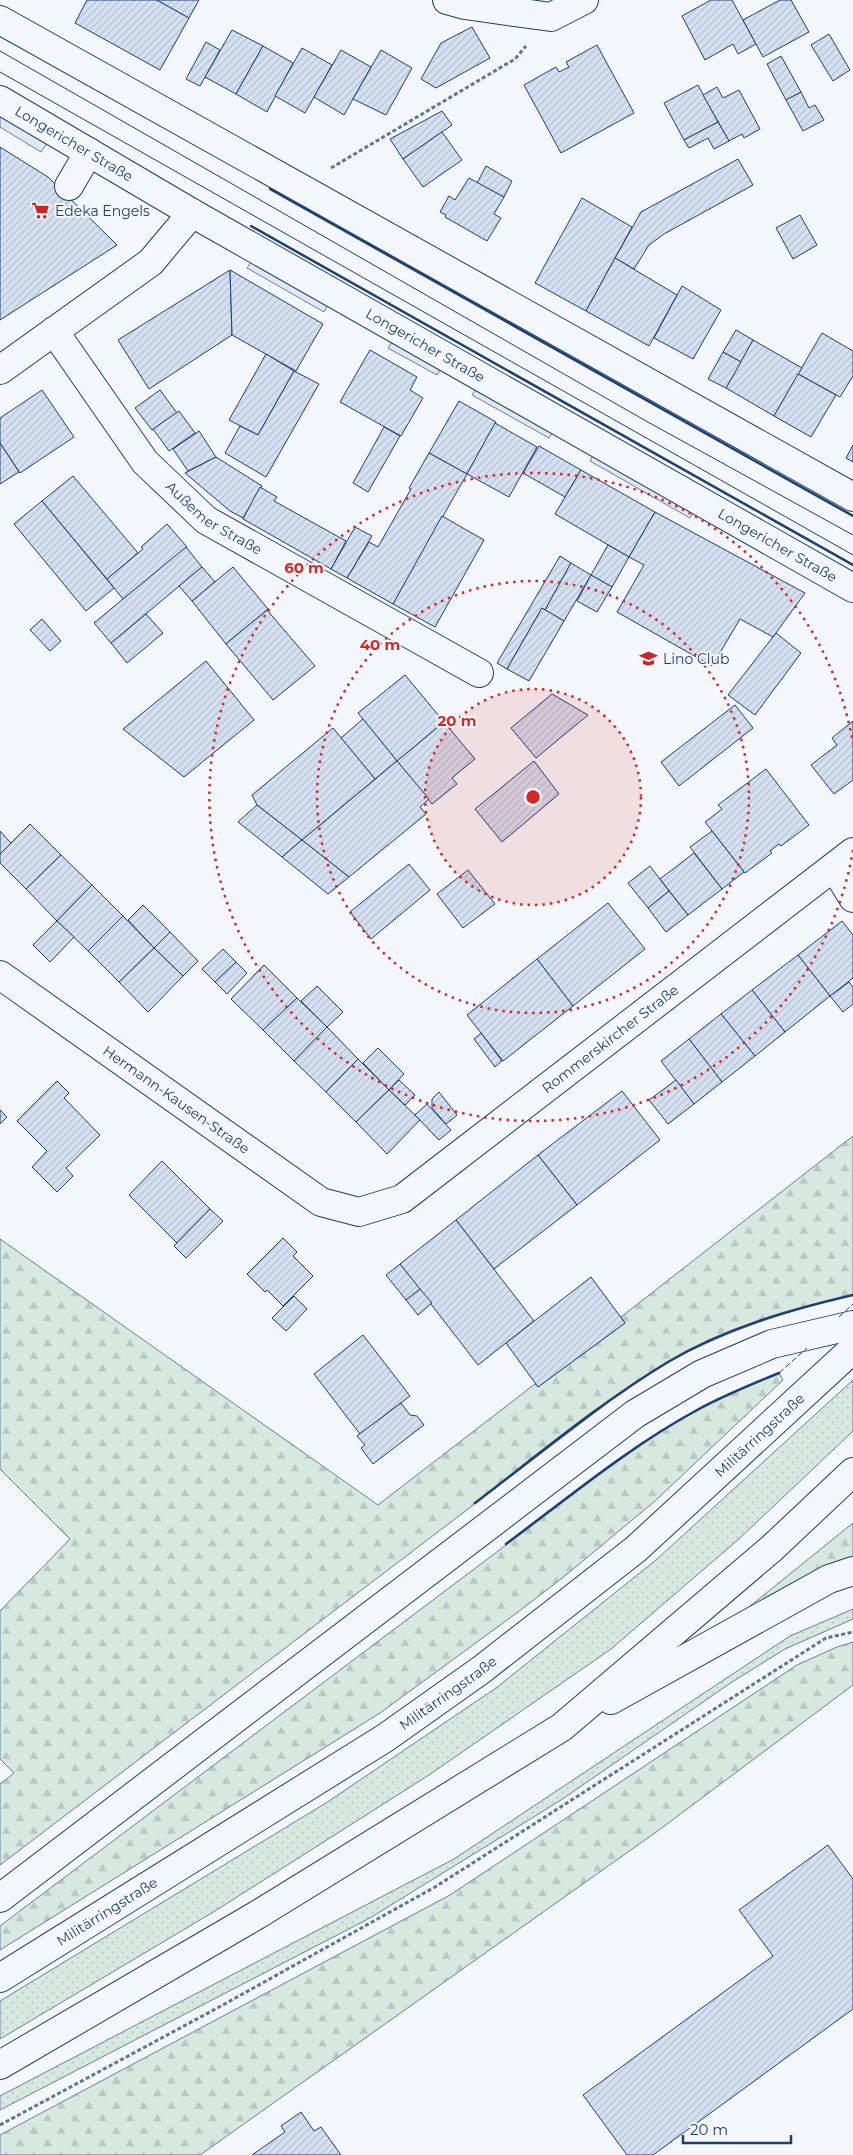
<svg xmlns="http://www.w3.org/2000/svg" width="853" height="2155" font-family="Montserrat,sans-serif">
<defs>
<pattern id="grass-dots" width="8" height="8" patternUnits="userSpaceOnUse" patternTransform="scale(1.25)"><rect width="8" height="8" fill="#d7e8df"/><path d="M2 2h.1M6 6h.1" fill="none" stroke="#b8c8c3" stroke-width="1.8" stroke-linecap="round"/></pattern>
<pattern id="forest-firs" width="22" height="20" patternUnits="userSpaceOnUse" patternTransform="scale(1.25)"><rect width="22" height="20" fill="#d7e8df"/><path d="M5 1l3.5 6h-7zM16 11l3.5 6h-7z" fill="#b8c8c3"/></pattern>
<pattern id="building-hatch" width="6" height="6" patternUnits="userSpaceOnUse" patternTransform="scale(1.25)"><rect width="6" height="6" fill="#d5e0f0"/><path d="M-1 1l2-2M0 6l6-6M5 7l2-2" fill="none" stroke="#b6c1d1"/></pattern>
</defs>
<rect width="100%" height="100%" fill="#f4f7fb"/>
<!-- grass -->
<g fill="url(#grass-dots)" stroke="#687fa3">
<path d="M853 1380V1431L740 1538 611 1649 429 1775 215 1911 0 2039V2001L326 1803 496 1688 656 1560Z"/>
<path d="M853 1609V1619L785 1649 732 1682 561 1800 370 1918 0 2110V2096L454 1859 790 1636Z"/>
</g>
<!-- forest -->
<g fill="url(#forest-firs)" stroke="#687fa3">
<path d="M853 1136V1295C789 1310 729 1330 670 1361 649 1372 630 1388 610 1401L0 1865V1784L14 1773 0 1759V1611L70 1539 0 1469V1239L378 1505 535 1384 538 1387 625 1323 621 1317Z"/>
<path d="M779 1373 783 1380 655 1501 566 1575 518 1612 380 1713 0 1950V1926L599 1475C631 1452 663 1429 698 1409 724 1395 752 1384 779 1373Z"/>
<path d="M853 1523V1558L751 1610 749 1607Z"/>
<path d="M853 1642V1685L659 1830 200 2155H0V2135L450 1895 797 1665 837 1647Z"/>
</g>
<!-- parking -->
<g fill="#e3e8f0" stroke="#687fa3">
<path d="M0 114 47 143 41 152 0 127Z"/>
<path d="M253 259 329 303 324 312 247 268Z"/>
<path d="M394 339 442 366 437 375 388 348Z"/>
<path d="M478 386 554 430 549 438 472 395Z"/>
<path d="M595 452 695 509 690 518 590 461Z"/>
</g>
<!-- building -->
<g fill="url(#building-hatch)" stroke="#1d3f73">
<path d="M87 0H157L189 18 160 70 75 23Z"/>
<path d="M157 0H199L189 18Z"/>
<path d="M711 0H732L756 44 738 54 733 44 705 60 682 16Z"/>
<path d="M780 0H791L809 32 763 57 743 20Z"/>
<path d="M472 27 490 58 436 88 421 79 441 43Z"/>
<path d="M232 30 263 46 236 94 205 77Z"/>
<path d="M829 34 850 70 833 81 811 45Z"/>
<path d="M206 42 220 50 200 86 186 79Z"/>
<path d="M597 45 634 113 561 153 524 85 556 67 559 72 569 67 566 62Z"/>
<path d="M263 46 293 63 267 112 236 94Z"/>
<path d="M302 48 332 65 305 113 275 96Z"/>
<path d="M341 50 371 67 344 115 314 97Z"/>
<path d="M381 50 412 68 386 115 353 99Z"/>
<path d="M781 56 801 92 786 100 767 64Z"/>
<path d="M698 85 718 122 684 140 664 103Z"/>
<path d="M717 87 723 98 739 90 760 129 744 138 742 134 729 141 703 95Z"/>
<path d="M801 92 809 108 815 105 824 120 803 131 786 100Z"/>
<path d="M442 111 452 125 403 159 390 139Z"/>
<path d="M718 122 729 141 714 149 708 138 689 148 684 140Z"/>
<path d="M442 132 462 160 423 187 403 159Z"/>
<path d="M0 147 48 177 117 245 0 320Z"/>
<path d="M738 159 753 185 664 234 649 245 634 269 615 258 641 212Z"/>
<path d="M486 166 512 181 504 197 477 183Z"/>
<path d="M469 178 504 197 494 214 501 218 487 241 445 217 446 215 440 212 449 196 455 200Z"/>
<path d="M582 198 632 227 586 311 535 283Z"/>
<path d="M800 215 817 245 793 259 776 228Z"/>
<path d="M615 258 677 295 649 346 586 311Z"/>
<path d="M230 270 232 335 149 389 118 340Z"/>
<path d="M230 270 323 324 296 371 232 335Z"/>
<path d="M682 286 721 310 693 359 654 338Z"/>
<path d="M736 330 753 340 741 362 723 352Z"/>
<path d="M822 333 853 351V376L840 397 798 374Z"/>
<path d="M753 340 802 368 774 416 726 388Z"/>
<path d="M370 350 417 377 410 390 423 398 401 436 340 402Z"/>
<path d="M723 352 741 362 726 388 708 379Z"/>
<path d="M266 354 294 371 258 435 229 420Z"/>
<path d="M294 371 319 384 266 477 225 453 240 426 258 435Z"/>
<path d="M798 374 836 395 811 437 774 416Z"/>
<path d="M42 390 74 437 20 473 0 443V418Z"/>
<path d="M160 390 177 413 152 430 135 408Z"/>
<path d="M459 401 496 422 467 474 429 453Z"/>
<path d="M179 411 195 433 169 451 153 429Z"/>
<path d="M495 423 537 447 509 497 467 474Z"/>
<path d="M384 427 400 436 368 492 353 483Z"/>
<path d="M199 431 216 457 188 471 173 449Z"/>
<path d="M0 443 19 472 0 484Z"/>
<path d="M853 445V462L846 458Z"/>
<path d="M539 446 581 470 565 497 523 473Z"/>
<path d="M429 453 467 474 393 604 347 578 369 542 378 547 411 489 409 488Z"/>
<path d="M216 457 262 486 243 518 230 511 185 473Z"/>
<path d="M581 470 655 512 629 557 555 514Z"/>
<path d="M73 476 138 553 107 579 42 501Z"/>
<path d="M260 487 277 497 274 501 346 541 331 569 243 519Z"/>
<path d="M42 501 114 588 86 611 14 524Z"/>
<path d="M655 512 805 593 773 637 740 619 712 666 617 612 644 565 629 557Z"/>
<path d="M442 516 484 540 435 627 393 604Z"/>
<path d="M167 524 187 547 123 599 107 579 143 549 141 547Z"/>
<path d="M355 527 372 536 347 578 331 569Z"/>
<path d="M608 545 629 557 612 587 591 575Z"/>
<path d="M186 547 202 567 111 643 94 623Z"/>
<path d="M560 556 571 563 545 610 542 608 507 669 497 663Z"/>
<path d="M571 563 591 575 564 621 545 610Z"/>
<path d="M202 567 215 582 192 601 179 586Z"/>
<path d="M233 567 268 609 226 644 192 601Z"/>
<path d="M591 575 612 587 597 612 577 601Z"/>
<path d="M542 608 564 621 529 681 507 669Z"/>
<path d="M267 610 315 666 273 700 226 644Z"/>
<path d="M146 614 163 633 127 663 111 643Z"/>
<path d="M42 619 61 641 50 651 30 630Z"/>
<path d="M776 633 801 653 755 715 728 695Z"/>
<path d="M206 661 254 720 184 777 123 729Z"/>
<path d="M405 675 444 722 397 761 358 713Z"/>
<path d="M552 694 588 715 536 758 511 728Z"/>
<path d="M735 705 753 728 679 786 661 762Z"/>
<path d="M363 719 397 761 375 779 341 738Z"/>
<path d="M853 721V780L834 794 811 765 837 745 832 738Z"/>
<path d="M444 722 475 759 452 778 457 784 432 804 397 761Z"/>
<path d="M333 728 375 779 302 840 257 805 252 795Z"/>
<path d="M397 761 429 799 420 807 426 814 349 877 302 840Z"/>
<path d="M534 761 559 794 502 842 475 809Z"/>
<path d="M766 769 809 825 781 846 779 844 770 851 772 853 745 873 705 822 722 809 718 805Z"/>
<path d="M257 805 302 840 282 857 238 822Z"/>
<path d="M30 824 61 855 26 889 0 863V854Z"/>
<path d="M0 831 11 843 0 854Z"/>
<path d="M712 831 744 872 722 889 690 847Z"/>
<path d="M302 840 349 877 328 894 282 857Z"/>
<path d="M694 853 722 889 688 915 660 879Z"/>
<path d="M61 855 92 885 57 921 26 889Z"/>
<path d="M409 864 430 890 371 939 350 912Z"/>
<path d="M650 866 669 891 648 908 628 883Z"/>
<path d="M468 870 495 904 463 928 437 894Z"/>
<path d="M92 885 123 916 88 951 57 921Z"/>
<path d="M669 891 688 915 666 932 648 908Z"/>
<path d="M608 903 645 949 573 1006 537 959Z"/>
<path d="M143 905 170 932 154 948 128 920Z"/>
<path d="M123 916 154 948 119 982 88 951Z"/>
<path d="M57 921 74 937 50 962 33 945Z"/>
<path d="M842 921 853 935V978L830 996 798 955Z"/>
<path d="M170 932 198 961 183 976 154 948Z"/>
<path d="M154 948 183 976 148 1012 119 982Z"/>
<path d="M223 949 236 962 215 982 202 969Z"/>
<path d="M798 955 830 996 785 1032 752 990Z"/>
<path d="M537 959 573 1006 503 1061 467 1015Z"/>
<path d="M236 962 247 973 227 994 215 982Z"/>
<path d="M264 965 297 998 263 1030 231 999Z"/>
<path d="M849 982 853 987V1004L843 1012 830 996Z"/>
<path d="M317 986 343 1012 327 1027 301 1001Z"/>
<path d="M752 990 785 1032 755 1056 721 1014Z"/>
<path d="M297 998 327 1027 294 1061 263 1030Z"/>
<path d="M721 1014 755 1056 722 1082 689 1039Z"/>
<path d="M327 1027 358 1059 326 1092 294 1061Z"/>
<path d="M481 1033 502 1061 495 1067 474 1039Z"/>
<path d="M689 1039 722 1082 694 1104 661 1061Z"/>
<path d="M378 1048 404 1074 389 1090 363 1063Z"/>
<path d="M358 1059 389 1090 356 1122 326 1092Z"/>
<path d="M399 1080 415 1095 405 1105 389 1090Z"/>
<path d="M676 1080 694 1104 668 1124 649 1100Z"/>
<path d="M57 1081 69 1093 64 1098 100 1135 66 1168 73 1176 57 1192 32 1167 47 1151 17 1121Z"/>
<path d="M389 1090 420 1120 387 1154 356 1122Z"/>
<path d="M622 1091 660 1140 577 1205 538 1155Z"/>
<path d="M439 1092 457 1115 446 1124 432 1108V1099Z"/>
<path d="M427 1104 451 1130 439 1140 415 1115Z"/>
<path d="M0 1110 7 1117 0 1124Z"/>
<path d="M538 1155 577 1205 494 1269 456 1220Z"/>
<path d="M162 1161 210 1209 177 1243 129 1195Z"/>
<path d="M210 1209 223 1221 186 1258 174 1246Z"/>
<path d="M456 1220 534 1321 478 1365 400 1264Z"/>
<path d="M283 1238 297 1252 293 1256 313 1276 283 1306 267 1290 265 1292 247 1274Z"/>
<path d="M400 1264 420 1289 406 1300 386 1275Z"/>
<path d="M591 1277 625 1323 538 1387 506 1343Z"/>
<path d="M420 1289 432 1303 418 1315 406 1300Z"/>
<path d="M294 1296 307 1309 286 1331 272 1318Z"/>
<path d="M363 1335 410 1396 360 1434 314 1374Z"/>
<path d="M401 1403 410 1415 417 1416 424 1425 373 1464 361 1448 365 1445 357 1436Z"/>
<path d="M828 1845 853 1879V2009L653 2155H627L583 2095 773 1956 739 1910Z"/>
<path d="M301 2112 314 2131 321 2127 341 2155H252L285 2132 281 2126Z"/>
</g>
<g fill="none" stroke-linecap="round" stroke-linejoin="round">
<defs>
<g id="minor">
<path d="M447 0 465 5 551 17 584 0"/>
<path d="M0 20 853 497"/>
<path id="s1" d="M0 100 192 213 853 588"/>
<path d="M69 186 89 152"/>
<path id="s2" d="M54 331 145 462 206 520 479 673"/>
<path d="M0 370 151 262 192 213"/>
<path d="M834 867 853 898"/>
<path id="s3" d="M0 975 321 1202 359 1212 402 1199 853 852"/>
</g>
<g id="major">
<path d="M611 1700 829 1579 853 1571"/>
<path d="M0 1898 635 1414 702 1374 772 1344 853 1325"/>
<path id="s4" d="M0 1978 385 1738 481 1670 636 1549 853 1349"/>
<path d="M0 2065 257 1915 562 1727 771 1549 853 1472"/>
</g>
</defs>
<!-- minor casing -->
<use href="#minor" stroke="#1d3f73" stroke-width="30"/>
<!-- major casing -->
<use href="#major" stroke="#1d3f73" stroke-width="30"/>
<!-- path -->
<g stroke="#5e769c" stroke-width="3" stroke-dasharray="4 2.5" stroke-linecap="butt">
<path d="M331 168 515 59 526 46"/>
<path d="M0 2125 221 2006 435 1887 826 1638 853 1632"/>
</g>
<!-- minor -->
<use href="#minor" stroke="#f4f7fb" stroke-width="28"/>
<!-- major -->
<use href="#major" stroke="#f4f7fb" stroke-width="28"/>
<!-- tram -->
<g stroke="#1d3f73" stroke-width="1">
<path d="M0 51 646 421 853 535"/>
<path d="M0 72 853 555"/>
</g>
<!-- fence -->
<g stroke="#1d3f73" stroke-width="1" stroke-dasharray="6 2.5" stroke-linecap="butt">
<path d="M270 189 853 516"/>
<path d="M251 226 853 565"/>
<path d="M839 1317 853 1304"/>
<path d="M779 1373 807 1348"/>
</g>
<!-- wall -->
<g stroke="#1d3f73" stroke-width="2.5">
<path d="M270 189 853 516"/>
<path d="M251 226 853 565"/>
<path d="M475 1503C538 1455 600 1403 668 1362 725 1328 789 1310 853 1295"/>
<path d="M506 1544C569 1497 630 1446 699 1409 725 1395 752 1384 779 1373"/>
</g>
</g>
<!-- distance rings -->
<circle cx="533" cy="797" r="108" fill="#d62828" fill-opacity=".12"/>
<g fill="none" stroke="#d62828" stroke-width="2.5" stroke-dasharray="2.5 5">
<circle cx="533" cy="797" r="108"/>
<circle cx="533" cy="797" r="216"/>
<path d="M853 850A324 324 0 1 1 853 744"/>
</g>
<!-- icons -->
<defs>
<symbol id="supermarket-bare" viewBox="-9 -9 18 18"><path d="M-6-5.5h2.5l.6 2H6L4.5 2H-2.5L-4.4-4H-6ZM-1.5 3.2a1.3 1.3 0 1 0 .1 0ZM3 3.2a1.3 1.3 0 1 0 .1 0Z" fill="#c62828" stroke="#f4f7fb" stroke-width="2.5" paint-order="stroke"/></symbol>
<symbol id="school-bare" viewBox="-9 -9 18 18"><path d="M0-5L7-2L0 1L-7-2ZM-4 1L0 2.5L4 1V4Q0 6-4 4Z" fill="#c62828" stroke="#f4f7fb" stroke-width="2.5" paint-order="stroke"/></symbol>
</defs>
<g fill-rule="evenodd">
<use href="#supermarket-bare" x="28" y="198" width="25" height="25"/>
<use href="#school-bare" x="636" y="646" width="25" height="25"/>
</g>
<g text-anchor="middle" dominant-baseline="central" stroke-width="4" stroke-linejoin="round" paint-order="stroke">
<!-- street labels -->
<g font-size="14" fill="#1d3f73" stroke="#f4f7fb">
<text stroke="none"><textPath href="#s1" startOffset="86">Longericher Straße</textPath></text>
<text stroke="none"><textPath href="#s1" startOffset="491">Longericher Straße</textPath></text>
<text stroke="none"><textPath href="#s2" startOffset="249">Außemer Straße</textPath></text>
<text stroke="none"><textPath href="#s1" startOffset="896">Longericher Straße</textPath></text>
<text stroke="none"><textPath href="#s3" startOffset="740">Rommerskircher Straße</textPath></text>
<text stroke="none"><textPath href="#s3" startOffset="216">Hermann-Kausen-Straße</textPath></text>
<text stroke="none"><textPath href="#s4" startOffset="936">Militärringstraße</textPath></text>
<text stroke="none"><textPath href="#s4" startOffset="531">Militärringstraße</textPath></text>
<text stroke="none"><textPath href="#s4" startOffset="126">Militärringstraße</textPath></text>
</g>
<!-- poi labels -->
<g font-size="14" fill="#1d3f73" stroke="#f4f7fb" text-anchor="start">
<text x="55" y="211">Edeka Engels</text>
<text x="663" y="659">Lino Club</text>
</g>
</g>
<circle cx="533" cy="797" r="8" fill="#d62828" stroke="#f4f7fb" stroke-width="2.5"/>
<g font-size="15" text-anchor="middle" font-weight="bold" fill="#d62828" stroke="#f4f7fb" stroke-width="4" stroke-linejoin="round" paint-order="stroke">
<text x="304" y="573">60 m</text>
<text x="380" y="650">40 m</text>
<text x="457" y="726">20 m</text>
</g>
<!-- scale -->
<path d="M683 2135v8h108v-8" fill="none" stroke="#1d3f73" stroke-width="2.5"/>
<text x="690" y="2135" font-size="15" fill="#1d3f73" stroke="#f4f7fb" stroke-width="4" paint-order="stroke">20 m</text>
</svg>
